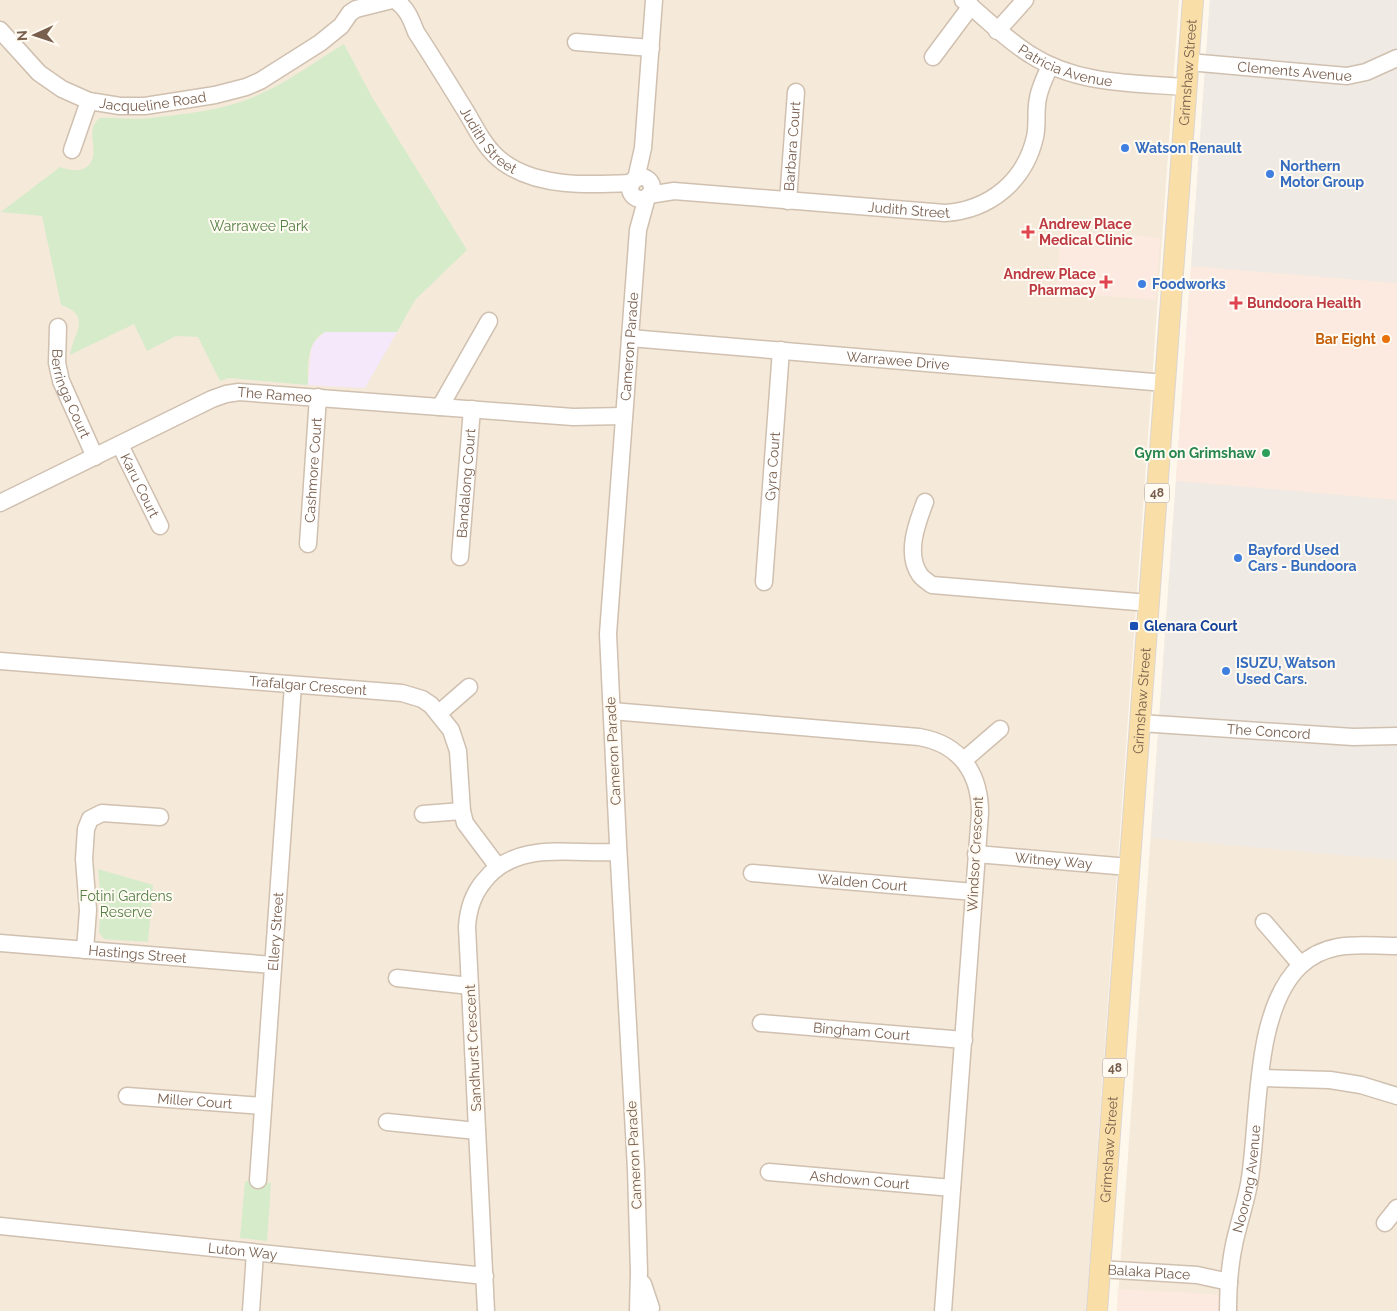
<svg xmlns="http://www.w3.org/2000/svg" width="1397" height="1311" font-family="Raleway,sans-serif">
<rect width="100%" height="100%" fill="#fdf7ec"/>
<!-- residential -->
<g fill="#f5e9da">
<path d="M0 0H1179L1086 1311H0Z"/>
<path d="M1210 0H1397V1311H1117Z"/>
</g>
<!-- commercial -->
<g fill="#fceae0">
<path d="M1061 230 1160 238 1156 300 1056 292Z"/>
<path d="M1191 266 1397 283V500L1176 481Z"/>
<path d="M1118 1289 1225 1295 1224 1311H1117Z"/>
</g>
<!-- industrial -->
<g fill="#efeae4">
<path d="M1210 0H1397V283L1191 266Z"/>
<path d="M1176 481 1397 500V860L1151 838Z"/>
</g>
<!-- education -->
<path fill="#f4e8fa" d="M325 332H397L365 388 308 385 311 350 314 342Z"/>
<!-- park -->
<g fill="#d6ebca">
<path d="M344 44 372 97 467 250 415 300 397 332H325C306 341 308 367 308 385L229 378 220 381 198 337 176 336 147 351 134 324 70 355C73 333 93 316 61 305L42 216 1 212 60 167C73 172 90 173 93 156 96 144 86 128 100 118 116 117 133 120 149 118 185 114 225 110 258 95 288 82 316 61 344 44Z"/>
<path d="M98 869 153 885 148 942 104 939 99 932 101 904Z"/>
<path d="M245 1181 271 1183 267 1241 240 1238Z"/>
</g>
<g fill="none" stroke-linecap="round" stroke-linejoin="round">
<defs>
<g id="minor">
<path id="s1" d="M395 0C407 8 411 19 416 32 433 58 449 84 465 110 476 128 485 149 503 162 538 188 590 185 632 183"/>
<path id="s2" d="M963 0C986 18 1006 40 1031 55 1078 85 1134 83 1187 87"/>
<path id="s3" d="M0 30 39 73 62 89 89 101 120 106H145L215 95 246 87 260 81 320 43 341 26 350 13 356 9 392 0"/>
<path d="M997 31 1025 0"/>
<path d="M576 42 651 48"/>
<path d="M933 57 971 6"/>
<path id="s4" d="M1189 62 1347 76 1366 72 1397 58"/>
<path d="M72 150 89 101"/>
<circle cx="641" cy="188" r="11"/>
<path d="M636 179 643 148 654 0"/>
<path id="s5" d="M649 195 674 191 945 213C990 210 1025 181 1035 137 1038 124 1035 111 1038 98 1040 87 1045 77 1050 66"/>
<path id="s6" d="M788 201 796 92"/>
<path id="s7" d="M58 327 57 363 61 381 95 457"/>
<path id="s8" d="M630 338 1165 383"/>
<path d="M440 407 489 321"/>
<path id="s9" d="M120 445 160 526"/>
<path d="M925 502C917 523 905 554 920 575 923 579 928 582 932 585L1149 603"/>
<path id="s10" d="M0 503 212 399 226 394 239 392 573 417 624 416"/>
<path id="s11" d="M308 544 318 397"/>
<path id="s12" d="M460 557 472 409"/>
<path id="s13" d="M764 582 781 350"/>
<path id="s14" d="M0 661 402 693 422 699 431 705 451 730 458 751 462 811 465 823 498 867"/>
<path d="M612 711 919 737C960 744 980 773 980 813L943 1311"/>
<path d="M439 713 469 687"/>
<path id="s15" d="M1140 723 1353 737 1397 736"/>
<path d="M964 760 1000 729"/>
<path d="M423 814 462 811"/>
<path id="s16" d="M976 854 1129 867"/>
<path id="s17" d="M752 873 974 892"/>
<path d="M1264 922 1301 965"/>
<path id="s18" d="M0 943 273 965"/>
<path d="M85 950 88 910 84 859 86 829 90 819 102 813 160 817"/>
<path d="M397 978 470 986"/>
<path id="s19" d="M761 1023 964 1040"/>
<path d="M1260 1078 1330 1080 1361 1085 1397 1096"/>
<path id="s20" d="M127 1096 263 1106"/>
<path d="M387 1122 477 1131"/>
<path id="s21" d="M769 1172 952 1188"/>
<path id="s22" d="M258 1180 293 685"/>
<path d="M1385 1223 1397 1208"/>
<path id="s23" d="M0 1226 485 1276"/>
<path id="s24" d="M1100 1269 1197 1275 1229 1282"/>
<path d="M643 1284 651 1308"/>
<path id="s25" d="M638 1310 639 1272 636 1169 618 844 608 634 638 230 647 197"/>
<path d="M251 1311 255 1253"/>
<path d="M486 1311 467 927C468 910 473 894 484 881 517 839 573 855 618 852"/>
<path id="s26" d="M1228 1311C1228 1284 1230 1258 1237 1232 1241 1216 1246 1200 1249 1184 1260 1122 1252 1012 1300 966 1328 939 1362 946 1397 946"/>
</g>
<g id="major">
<path id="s27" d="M1097 1311 1193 0"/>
</g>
</defs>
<!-- minor casing -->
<use href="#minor" stroke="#d0c0b0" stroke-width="19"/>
<!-- major casing -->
<use href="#major" stroke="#dcd5d1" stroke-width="22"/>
<!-- minor -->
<use href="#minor" stroke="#fff" stroke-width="16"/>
<!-- major -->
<use href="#major" stroke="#f9dea7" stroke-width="20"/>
</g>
<!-- markers -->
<g fill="#3f7fe0" stroke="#fffbf3" stroke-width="2">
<circle cx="1125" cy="148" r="5"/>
<circle cx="1270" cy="174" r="5"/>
<circle cx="1142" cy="284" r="5"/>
<circle cx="1238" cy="558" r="5"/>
<circle cx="1226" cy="671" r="5"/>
</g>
<g fill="#e0444e" stroke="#fffbf3" stroke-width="2">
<path d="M1025.5 224.5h5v5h5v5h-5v5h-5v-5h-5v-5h5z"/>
<path d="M1103.5 274.5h5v5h5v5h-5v5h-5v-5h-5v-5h5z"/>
<path d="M1233.5 295.5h5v5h5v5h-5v5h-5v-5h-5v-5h5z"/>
</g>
<circle fill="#e8710a" stroke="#fffbf3" stroke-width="2" cx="1386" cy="339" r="5"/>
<circle fill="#2e9e5b" stroke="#fffbf3" stroke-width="2" cx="1266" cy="453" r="5"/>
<rect fill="#1a4fb4" stroke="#fffbf3" stroke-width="2" x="1129" y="621" width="10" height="10" rx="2.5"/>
<g text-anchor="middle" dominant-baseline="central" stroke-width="4" stroke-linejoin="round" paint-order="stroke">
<!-- shield labels -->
<g fill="#fffbf3" stroke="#a18e80" stroke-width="1">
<rect x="1144.5" y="483.5" width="25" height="19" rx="4"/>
<rect x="1102.5" y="1058.5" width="25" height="19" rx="4"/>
</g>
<g font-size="12" font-weight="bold" fill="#795f4e">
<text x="1157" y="493">48</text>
<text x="1115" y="1068">48</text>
</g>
<!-- street labels -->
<g font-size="14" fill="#795f4e" stroke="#fffbf3">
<text stroke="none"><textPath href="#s2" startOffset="124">Patricia Avenue</textPath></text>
<text stroke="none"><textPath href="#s4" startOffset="106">Clements Avenue</textPath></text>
<text stroke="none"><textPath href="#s27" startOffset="1242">Grimshaw Street</textPath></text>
<text stroke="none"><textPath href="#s3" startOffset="180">Jacqueline Road</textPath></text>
<text stroke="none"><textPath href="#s1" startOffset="170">Judith Street</textPath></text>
<text stroke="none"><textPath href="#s6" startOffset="55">Barbara Court</textPath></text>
<text stroke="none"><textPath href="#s5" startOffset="261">Judith Street</textPath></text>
<text stroke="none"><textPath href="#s25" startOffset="965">Cameron Parade</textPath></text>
<text stroke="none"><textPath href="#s8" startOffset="269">Warrawee Drive</textPath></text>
<text stroke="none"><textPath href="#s7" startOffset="69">Berringa Court</textPath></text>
<text stroke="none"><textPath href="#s10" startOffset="300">The Rameo</textPath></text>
<text stroke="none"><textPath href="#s13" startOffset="116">Gyra Court</textPath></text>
<text stroke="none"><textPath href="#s11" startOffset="74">Cashmore Court</textPath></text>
<text stroke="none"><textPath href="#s12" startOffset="74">Bandalong Court</textPath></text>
<text stroke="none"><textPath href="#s9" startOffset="45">Karu Court</textPath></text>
<text stroke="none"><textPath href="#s14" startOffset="309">Trafalgar Crescent</textPath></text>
<text stroke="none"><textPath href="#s27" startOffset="612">Grimshaw Street</textPath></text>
<text stroke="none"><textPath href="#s15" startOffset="129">The Concord</textPath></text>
<text transform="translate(613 751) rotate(-93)">Cameron Parade</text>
<text transform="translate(975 854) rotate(-87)">Windsor Crescent</text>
<text stroke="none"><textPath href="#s16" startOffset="78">Witney Way</textPath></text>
<text stroke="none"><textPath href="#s17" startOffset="111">Walden Court</textPath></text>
<text stroke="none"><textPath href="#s22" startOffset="249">Ellery Street</textPath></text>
<text stroke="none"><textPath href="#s18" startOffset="138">Hastings Street</textPath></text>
<text stroke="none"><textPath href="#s19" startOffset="101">Bingham Court</textPath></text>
<text transform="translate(473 1048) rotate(-93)">Sandhurst Crescent</text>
<text stroke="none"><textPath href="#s20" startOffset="68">Miller Court</textPath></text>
<text stroke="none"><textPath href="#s27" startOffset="162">Grimshaw Street</textPath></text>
<text transform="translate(634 1155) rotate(-93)">Cameron Parade</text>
<text stroke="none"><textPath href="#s26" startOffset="134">Noorong Avenue</textPath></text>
<text stroke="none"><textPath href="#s21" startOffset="91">Ashdown Court</textPath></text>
<text stroke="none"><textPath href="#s23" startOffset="244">Luton Way</textPath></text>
<text stroke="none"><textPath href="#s24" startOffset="49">Balaka Place</textPath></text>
</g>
<!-- shop labels -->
<g font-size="14" font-weight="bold" fill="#366cbe" stroke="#fffbf3" text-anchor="start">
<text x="1135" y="148">Watson Renault</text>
<text x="1280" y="166">Northern<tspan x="1280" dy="16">Motor Group</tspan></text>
<text x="1152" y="284">Foodworks</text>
<text x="1248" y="550">Bayford Used<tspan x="1248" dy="16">Cars - Bundoora</tspan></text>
<text x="1236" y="663">ISUZU, Watson<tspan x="1236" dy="16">Used Cars.</tspan></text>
</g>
<!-- health labels -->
<g font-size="14" font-weight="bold" fill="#be3a42" stroke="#fffbf3" text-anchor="start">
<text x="1039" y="224">Andrew Place<tspan x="1039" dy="16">Medical Clinic</tspan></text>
<text x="1096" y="274" text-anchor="end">Andrew Place<tspan x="1096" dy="16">Pharmacy</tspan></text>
<text x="1247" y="303">Bundoora Health</text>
</g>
<!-- park labels -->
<g font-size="14" fill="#547f45" stroke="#fffbf3">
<text x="259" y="226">Warrawee Park</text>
<text x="126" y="896">Fotini Gardens<tspan x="126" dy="16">Reserve</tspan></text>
</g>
<!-- food labels -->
<g font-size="14" font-weight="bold" fill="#c56008" stroke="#fffbf3" text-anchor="end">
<text x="1376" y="339">Bar Eight</text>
</g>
<!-- leisure labels -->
<g font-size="14" font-weight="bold" fill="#27864d" stroke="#fffbf3" text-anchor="end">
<text x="1256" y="453">Gym on Grimshaw</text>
</g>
<!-- transit labels -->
<g font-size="14" font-weight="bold" fill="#164399" stroke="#fffbf3" text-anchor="start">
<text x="1144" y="626">Glenara Court</text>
</g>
</g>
<!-- north arrow -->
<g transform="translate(35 35) rotate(267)" stroke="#fffbf3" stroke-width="4" paint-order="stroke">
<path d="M0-4L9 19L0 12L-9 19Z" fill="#795f4e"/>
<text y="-8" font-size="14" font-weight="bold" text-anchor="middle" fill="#795f4e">N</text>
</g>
</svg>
